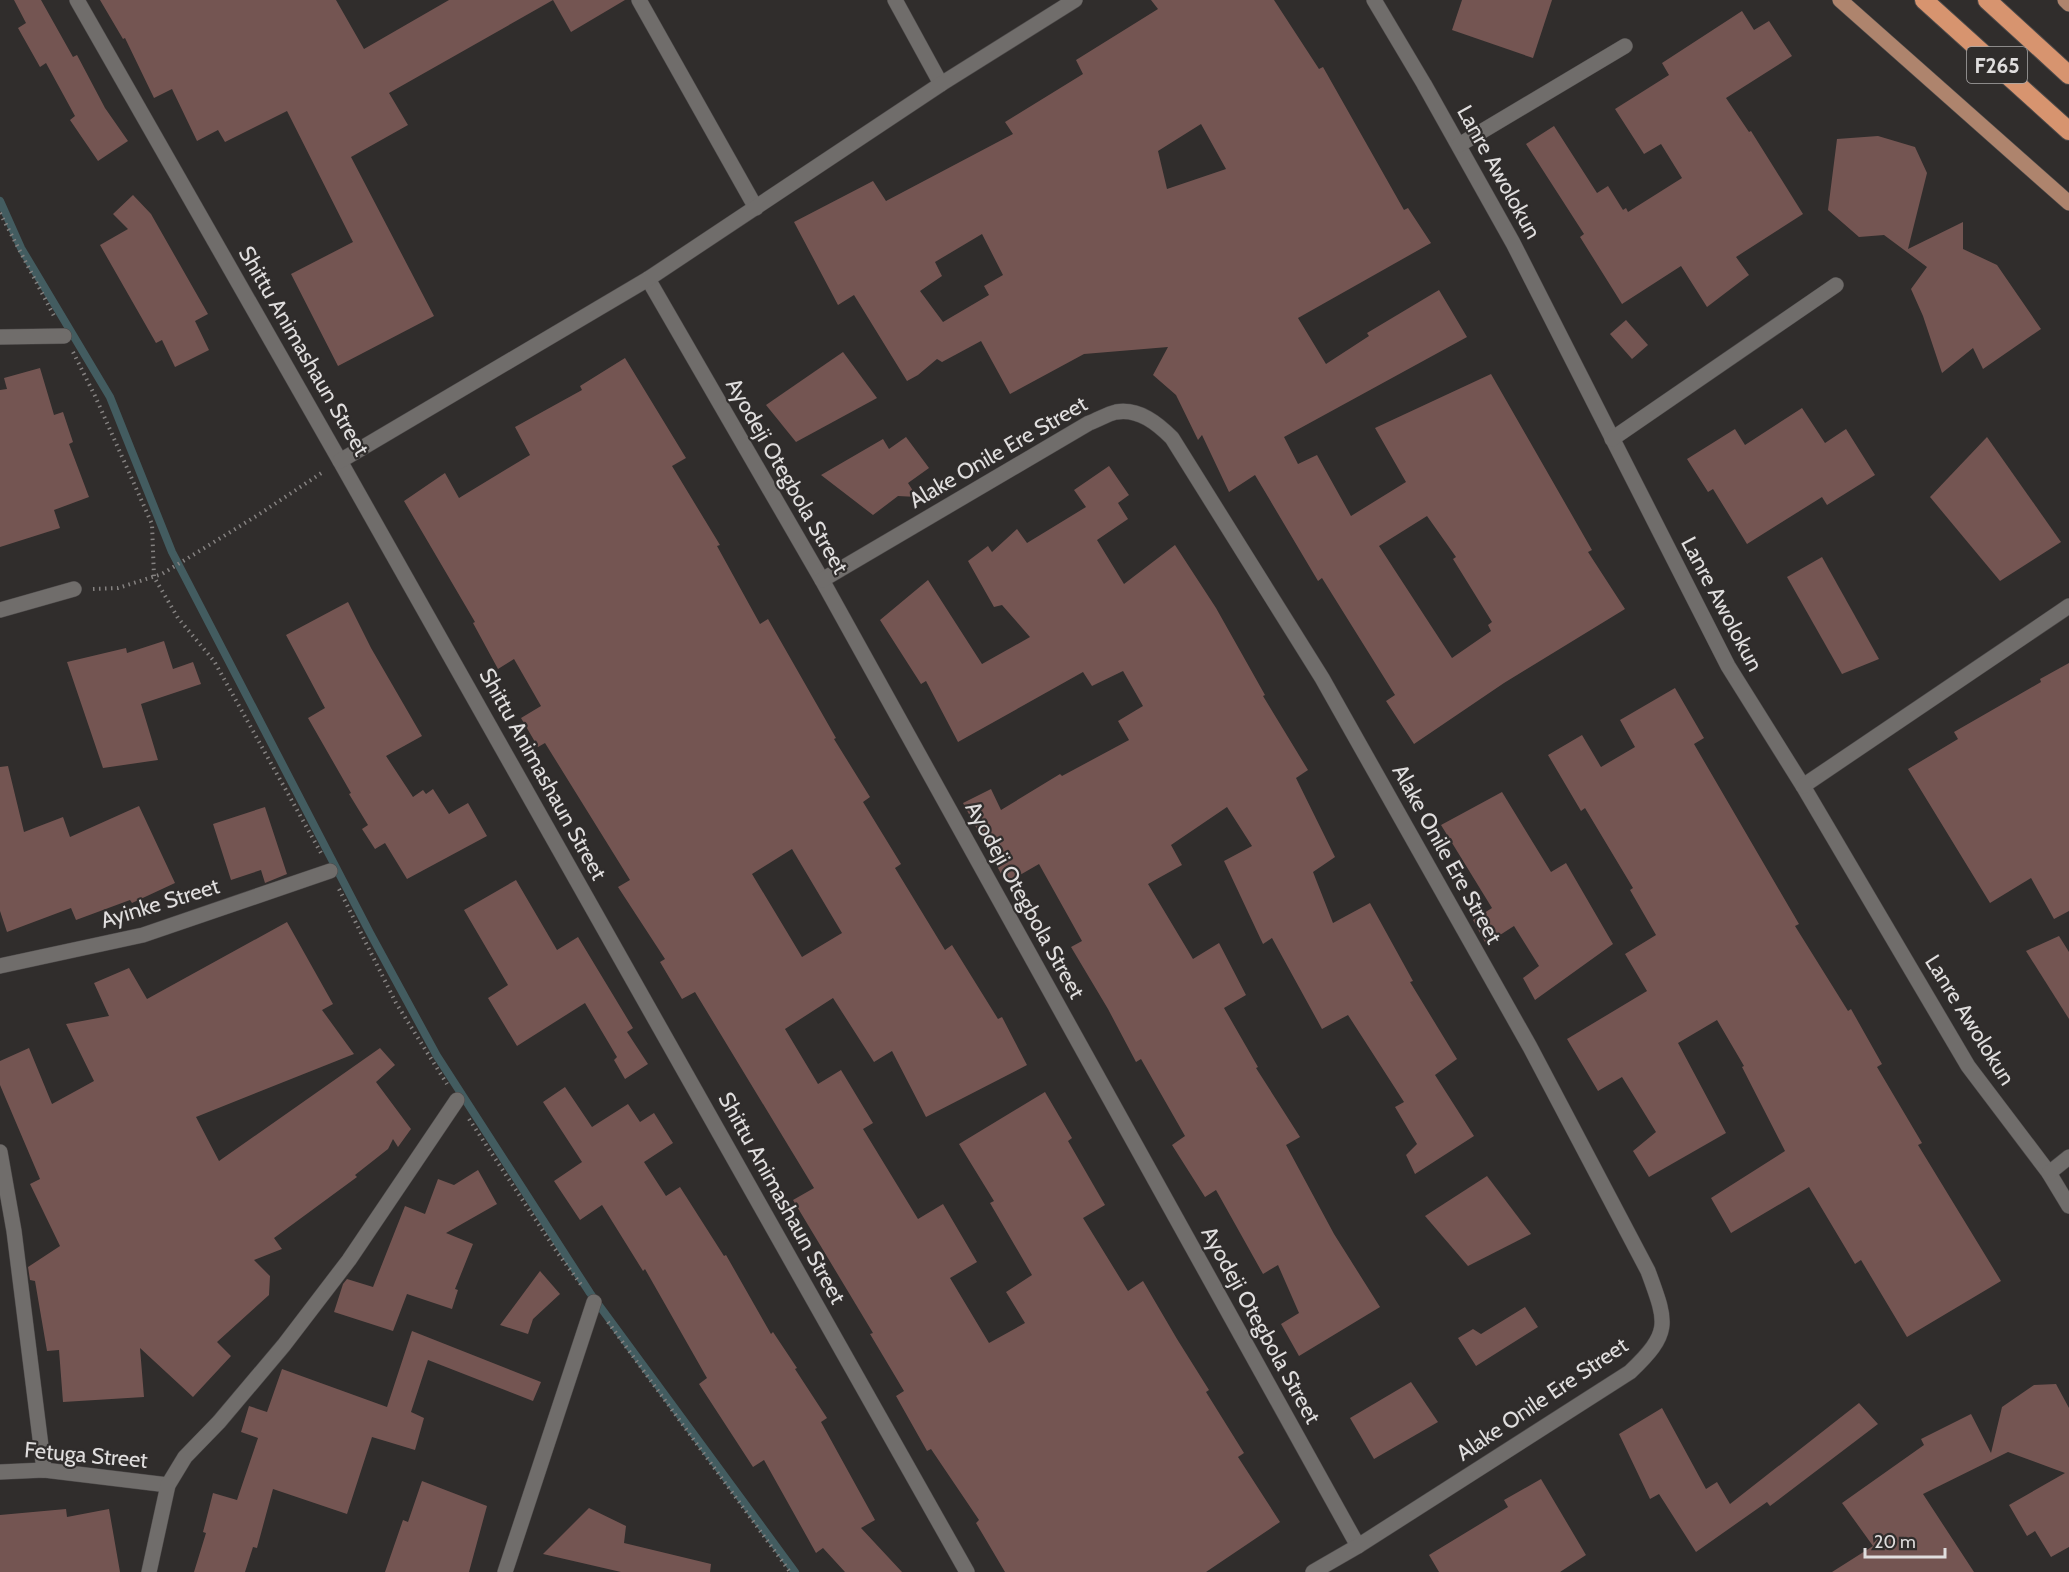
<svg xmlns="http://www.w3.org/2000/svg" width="2069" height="1572" font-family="Cabin,sans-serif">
<rect width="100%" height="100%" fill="#302d2c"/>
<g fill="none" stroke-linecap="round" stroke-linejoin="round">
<!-- stream -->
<path stroke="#435c60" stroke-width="8" d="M0 201 21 248 110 397 172 552 370 933 437 1056 590 1293 795 1572"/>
</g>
<!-- building -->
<g fill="#745552" fill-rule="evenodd">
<path d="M14 0H41L73 57 77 55 105 108 128 141 98 161 70 120 75 116 46 63 40 67 18 28 26 23Z"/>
<path d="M100 0H336L364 49 449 0H625L571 32 553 0 389 93 408 125 351 157 434 316 338 366 291 274 353 242 287 111 225 142 218 130 197 141 172 89 154 98 125 38 123 39Z"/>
<path d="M1151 0H1274L1319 69 1323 67 1404 210 1408 208 1431 243 1298 318 1326 364 1369 336 1367 333 1439 290 1467 337 1284 437 1298 464 1317 455 1351 516 1406 482 1375 428 1491 374 1592 550 1588 552 1625 609 1504 683 1414 744 1386 701 1395 695 1322 578 1318 581 1255 475 1229 492 1202 435 1198 440 1176 395 1153 375 1168 347 1084 354 1010 394 981 341 942 362 937 359 918 375 907 381 854 295 838 305 794 222 873 181 886 201 1013 134 1005 122 1083 74 1076 60 1158 9ZM1201 124 1226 169 1167 189 1158 151ZM982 234 1003 275 984 286 989 295 943 322 920 291 942 276 935 262ZM1427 516 1456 557 1453 559 1492 622 1488 625 1491 631 1452 658 1379 546Z"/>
<path d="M1462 0H1552L1533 58 1452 30Z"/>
<path d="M1742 11 1754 30 1769 21 1792 56 1726 98 1749 132 1751 131 1803 214 1736 257 1749 275 1707 307 1681 266 1622 304 1580 237 1584 234 1526 144 1554 126 1597 193 1608 186 1623 210 1626 208 1628 212 1682 178 1661 144 1644 154 1615 109 1669 75 1662 63Z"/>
<path d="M1878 136 1915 147 1927 173 1908 249 1963 222V249L1997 265 2041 329 1983 369 1973 348 1942 373 1923 316 1911 289 1927 267 1884 235 1859 237 1828 210 1837 139Z"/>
<path d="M133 195 151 214 208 314 195 321 209 350 175 367 162 340 156 343 100 245 128 229 113 214Z"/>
<path d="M1626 320 1648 345 1632 359 1610 334Z"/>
<path d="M843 352 877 398 796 442 766 405Z"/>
<path d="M625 358 686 458 672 466 720 545 717 546 760 624 768 619 836 738 834 739 870 797 863 802 901 864 895 868 945 950 952 945 998 1019 1002 1017 1027 1065 926 1117 892 1051 874 1062 833 998 785 1029 818 1084 841 1070 873 1123 863 1129 918 1219 943 1204 977 1262 950 1278 989 1343 1025 1323 1006 1292 1032 1275 990 1203 994 1201 959 1144 1045 1092 1072 1138 1068 1141 1105 1205 1083 1218 1128 1291 1143 1281 1177 1339 1209 1390 1206 1392 1244 1453 1238 1457 1280 1522 1206 1572H1005L976 1523 979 1520 931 1449 927 1451 896 1396 904 1391 870 1334 873 1333 793 1200 814 1188 695 992 682 999 660 962 665 959 618 887 630 880 545 743 538 747 521 718 541 706 514 659 498 669 473 623 475 622 404 501 445 473 459 498 530 455 515 427 582 390 580 386ZM792 849 842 933 802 957 752 874Z"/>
<path d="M40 368 54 415 63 412 73 442 69 444 89 497 54 510 60 528 0 547V390L7 389 4 378Z"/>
<path d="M1802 408 1825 443 1846 429 1875 475 1827 505 1822 497 1747 544 1713 489 1708 492 1687 459 1735 429 1745 445Z"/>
<path d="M906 437 929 468 908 483 917 497 898 496 873 515 821 475 883 439 889 449Z"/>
<path d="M1987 437 2061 542 2000 581 1930 497Z"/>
<path d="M1109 466 1129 495 1118 503 1128 519 1097 540 1124 584 1175 545 1216 608 1265 695 1263 696 1308 770 1296 778 1335 857 1313 872 1333 923 1370 903 1413 981 1410 982 1457 1059 1435 1075 1474 1136 1415 1174 1406 1155 1417 1144 1395 1107 1404 1102 1348 1015 1322 1029 1272 938 1263 944 1224 861 1252 846 1227 807 1171 845 1182 865 1148 884 1193 959 1219 943 1246 995 1224 1008 1258 1067 1256 1068 1300 1137 1286 1145 1334 1234 1380 1307 1299 1356 1281 1324 1299 1313 1278 1265 1263 1274 1216 1190 1205 1197 1172 1145 1185 1136 1141 1059 1136 1062 1108 1009 1071 947 1082 941 1039 864 1006 883 963 803 991 789 1001 810 1060 774 1062 776 1129 740 1118 721 1143 706 1123 671 1092 686 1083 672 958 742 926 681 921 684 880 620 928 580 982 664 1030 637 1002 605 994 607 968 561 988 546 992 552 1017 529 1027 543 1086 507 1074 490Z"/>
<path d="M1822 557 1879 659 1842 674 1787 577Z"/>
<path d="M348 602 371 648 422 736 386 756 413 797 423 790 426 794 433 789 449 814 468 803 487 836 407 879 385 843 375 849 362 829 368 825 349 794 351 793 308 718 325 708 286 635Z"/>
<path d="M164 641 173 669 193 662 201 684 141 704 158 760 103 768 67 662 126 648 127 653Z"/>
<path d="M2069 663V911L2054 919 2031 878 1990 903 1908 769 1958 739 1954 732 2041 682 2040 679Z"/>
<path d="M1675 688 1704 738 1694 744 1799 924 1795 926 1848 1011 1851 1009 1882 1064 1877 1067 1922 1143 1918 1145 2001 1281 1907 1337 1861 1260 1855 1264 1809 1187 1731 1233 1711 1198 1785 1151 1742 1067 1744 1066 1717 1020 1678 1043 1726 1133 1649 1177 1633 1151 1656 1132 1622 1077 1598 1091 1567 1039 1647 991 1625 954 1656 935 1630 890 1633 888 1585 808 1581 811 1548 755 1582 735 1601 767 1635 747 1620 720Z"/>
<path d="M8 766 24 832 63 817 70 837 139 806 175 883 132 903 130 900 76 920 71 908 7 932 0 911V767Z"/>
<path d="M1502 792 1551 872 1566 863 1613 944 1535 1000 1523 978 1539 966 1514 926 1486 944 1473 920 1492 908 1441 825Z"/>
<path d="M265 807 287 874 265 883 261 870 231 880 213 824Z"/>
<path d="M516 880 557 950 578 937 633 1028 627 1032 648 1064 625 1079 614 1060 617 1057 585 1003 517 1046 488 998 508 985 464 910Z"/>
<path d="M287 922 333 1004 322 1010 354 1054 196 1117 219 1161 380 1048 395 1065 376 1082 411 1129 398 1147 393 1139 388 1149 355 1175 357 1177 274 1238 282 1249 254 1260 270 1276 269 1295 217 1342 231 1356 193 1397 140 1348 144 1397 63 1402 59 1350 47 1351 35 1281 30 1280 28 1267 60 1246 30 1184 40 1179 0 1085V1061L29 1048 52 1104 94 1081 66 1024 109 1016 94 983 129 968 147 999Z"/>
<path d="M2059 936 2069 952V1019L2026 951Z"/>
<path d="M565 1087 592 1127 628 1104 640 1122 654 1113 673 1143 644 1162 666 1196 680 1187 724 1256 726 1255 771 1334 773 1332 797 1368 795 1369 827 1418 821 1422 875 1520 861 1528 902 1572H845L823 1548 816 1553 764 1460 753 1467 699 1384 707 1378 645 1269 643 1271 602 1205 580 1220 554 1181 582 1162 543 1102Z"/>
<path d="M478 1170 497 1204 446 1233 473 1244 455 1289 458 1290 452 1309 407 1294 393 1331 334 1312 343 1284 347 1279 373 1287 405 1206 425 1214 438 1179 454 1185Z"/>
<path d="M1487 1176 1531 1234 1468 1266 1425 1216Z"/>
<path d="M540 1271 560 1294 533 1319 528 1334 500 1325Z"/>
<path d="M1525 1307 1538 1327 1476 1366 1458 1338 1473 1329 1481 1334Z"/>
<path d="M412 1331 541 1382 533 1401 428 1360 411 1412 424 1418 415 1450 372 1437 347 1514 273 1489 257 1548 253 1547 245 1572H194L206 1533 203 1532 213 1493 237 1500 258 1438 241 1432 249 1406 267 1412 282 1369 387 1407Z"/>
<path d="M1411 1382 1438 1422 1374 1459 1350 1418Z"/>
<path d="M2056 1384 2069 1408V1547L2051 1557 2035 1531 2027 1536 2009 1505 2065 1473 2008 1452 1923 1494 1974 1572H1832L1873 1546 1842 1503 1924 1445 1921 1439 1971 1414 1991 1453 2002 1407 2034 1385Z"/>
<path d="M1859 1403 1878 1424 1770 1506 1767 1502 1696 1552 1659 1494 1650 1499 1619 1434 1662 1408 1706 1489 1717 1482 1730 1504Z"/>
<path d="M1541 1479 1586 1555 1560 1572H1439L1429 1555 1508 1507 1504 1500Z"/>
<path d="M422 1481 487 1506 469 1572H385L403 1520 408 1522Z"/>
<path d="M589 1508 626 1526 624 1543 711 1564 710 1572H621L543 1554Z"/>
<path d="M66 1509 67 1517 109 1509 120 1572H0V1515Z"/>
</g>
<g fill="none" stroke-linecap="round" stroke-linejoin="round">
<defs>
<g id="minor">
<path d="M77 0 340 461 967 1572"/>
<path d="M639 0 756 208"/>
<path d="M895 0 941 84"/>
<path d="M1374 0 1424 84 1513 243 1728 666 1803 786 1968 1066 2049 1173 2069 1206"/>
<path d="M1459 145 1625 46"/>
<path d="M648 279 822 580 1358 1546"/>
<path d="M0 337 64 336"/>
<path d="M1612 439 1836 285"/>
<path d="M340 461 648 279 941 84 1075 0"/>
<path d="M822 580 1089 423C1098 420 1107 414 1116 412 1139 408 1158 424 1172 438L1322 678 1530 1047 1648 1271C1667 1323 1672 1332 1630 1372L1358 1546 1313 1572"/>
<path d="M0 610 74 589"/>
<path d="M1803 786 2069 606"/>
<path d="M0 966 143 935 330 871"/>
<path d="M0 1152 14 1231 44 1470"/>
<path d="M2049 1173 2069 1157"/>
<path d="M0 1472 44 1470 168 1485"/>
<path d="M149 1572 168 1485 185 1457 219 1422 284 1345 349 1260 457 1100"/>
<path d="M505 1572 594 1302"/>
</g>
<g id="primary">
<path d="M1840 0 2069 203"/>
<path d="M2065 0 2069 4"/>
</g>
<g id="motorway">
<path d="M1924 0 2069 131"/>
<path d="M1987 0 2069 75"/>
</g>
</defs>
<!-- minor casing -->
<use href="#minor" stroke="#4c4949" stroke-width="16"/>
<!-- primary casing -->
<use href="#primary" stroke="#4c4949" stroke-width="16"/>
<!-- motorway casing -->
<use href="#motorway" stroke="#4c4949" stroke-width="20"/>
<!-- path -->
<g stroke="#858281" stroke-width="4" stroke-dasharray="1.5 4.5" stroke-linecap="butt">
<path d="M0 213 54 316"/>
<path d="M73 352 95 396 152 524 154 577 178 618 214 661 321 853"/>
<path d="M93 589 118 588 162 574 258 515 323 472"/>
<path d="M339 889 396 1003 447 1084"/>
<path d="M469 1119 557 1252 582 1286"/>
<path d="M608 1322 790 1572"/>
</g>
<!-- minor -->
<use href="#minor" stroke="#706d6b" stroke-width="15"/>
<!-- primary -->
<use href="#primary" stroke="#ae846d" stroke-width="15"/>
<!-- motorway -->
<use href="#motorway" stroke="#d7946f" stroke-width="18"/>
</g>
<g text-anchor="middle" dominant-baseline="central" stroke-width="4.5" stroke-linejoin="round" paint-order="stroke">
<!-- shield labels -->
<rect fill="#302d2c" stroke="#aba9a9" stroke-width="1.5" x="1967" y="47" width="60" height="36" rx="4.5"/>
<g font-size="21" font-weight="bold" fill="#e0dede">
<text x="1997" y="65">F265</text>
</g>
<!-- street labels -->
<g font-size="22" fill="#e0dede" stroke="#302d2c">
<text transform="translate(1499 172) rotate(61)">Lanre Awolokun</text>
<text transform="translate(304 351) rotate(60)">Shittu Animashaun Street</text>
<text transform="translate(998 452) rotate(-30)">Alake Onile Ere Street</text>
<text transform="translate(787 476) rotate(60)">Ayodeji Otegbola Street</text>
<text transform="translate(1722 604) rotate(62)">Lanre Awolokun</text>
<text transform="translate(543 774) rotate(61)">Shittu Animashaun Street</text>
<text transform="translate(1447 854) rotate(61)">Alake Onile Ere Street</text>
<text transform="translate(1025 900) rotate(61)">Ayodeji Otegbola Street</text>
<text transform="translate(160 903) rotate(-17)">Ayinke Street</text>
<text transform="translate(1970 1020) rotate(58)">Lanre Awolokun</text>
<text transform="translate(782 1198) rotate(61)">Shittu Animashaun Street</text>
<text transform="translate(1261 1325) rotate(61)">Ayodeji Otegbola Street</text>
<text transform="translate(1542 1399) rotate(-34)">Alake Onile Ere Street</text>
<text transform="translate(86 1455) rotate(5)">Fetuga Street</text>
</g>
</g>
<!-- scale -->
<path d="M1865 1548v9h80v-9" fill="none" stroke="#e0dede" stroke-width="3"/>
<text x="1874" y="1548" font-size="18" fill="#e0dede" stroke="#302d2c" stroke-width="4.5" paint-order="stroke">20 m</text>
</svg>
